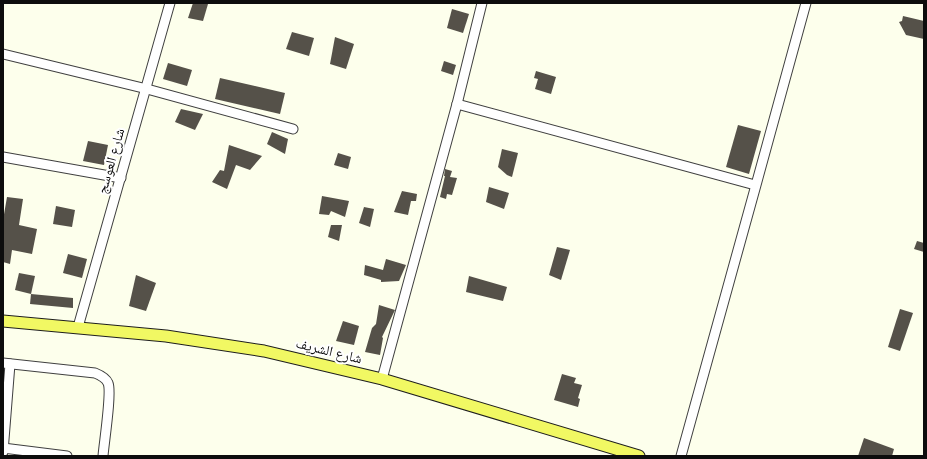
<svg xmlns="http://www.w3.org/2000/svg" width="927" height="459" font-family="'Times New Roman','Noto Naskh Arabic',serif">
<rect width="100%" height="100%" fill="#fdffec"/>
<!-- building -->
<g fill="#555149">
<path d="M193 3 208 4 203 21 188 18Z"/>
<path d="M452 9 469 14 463 33 447 28Z"/>
<path d="M903 16 924 21V39L906 35 899 22 902 21Z"/>
<path d="M292 32 314 38 309 56 286 49Z"/>
<path d="M335 37 354 44 346 69 330 64Z"/>
<path d="M444 61 456 65 453 75 441 71Z"/>
<path d="M168 63 192 70 187 86 163 79Z"/>
<path d="M536 71 556 77 551 94 535 89 538 79 534 78Z"/>
<path d="M220 78 285 93 280 114 215 99Z"/>
<path d="M181 109 203 114 195 130 175 122Z"/>
<path d="M738 125 761 131 749 174 726 167Z"/>
<path d="M272 132 288 139 285 154 267 144Z"/>
<path d="M88 141 108 145 104 165 83 161Z"/>
<path d="M229 145 262 156 250 170 236 165 227 189 212 182 220 170 224 171Z"/>
<path d="M502 149 518 153 512 177 507 175 498 167Z"/>
<path d="M338 153 351 157 348 169 334 165Z"/>
<path d="M445 169 452 171 450 177 457 178 452 195 447 194 446 199 440 197 445 176H444Z"/>
<path d="M489 187 509 193 504 209 486 202Z"/>
<path d="M402 191 417 194 416 201H411L408 215 394 212Z"/>
<path d="M322 196 349 201 345 217 331 211 329 215 319 214Z"/>
<path d="M7 197 23 199 19 225 37 229 32 254 12 250 10 264 3 262V220Z"/>
<path d="M56 206 75 210 72 227 53 224Z"/>
<path d="M364 207 374 209 370 227 359 223Z"/>
<path d="M331 225H342L339 241 328 237Z"/>
<path d="M917 241 924 243V252L914 249Z"/>
<path d="M557 247 570 250 561 280 549 275Z"/>
<path d="M68 254 87 259 82 278 63 273Z"/>
<path d="M386 259 406 265 399 281 381 282V280L364 275 365 265 383 270Z"/>
<path d="M19 273 35 276 31 294 15 290Z"/>
<path d="M136 275 156 283 146 311 129 306Z"/>
<path d="M469 276 507 287 503 301 466 292Z"/>
<path d="M31 294 73 298V308L30 304Z"/>
<path d="M379 305 395 310 382 337 383 338 380 355 365 352 372 328 376 324Z"/>
<path d="M900 309 913 313 900 351 888 347Z"/>
<path d="M343 321 359 326 354 345 336 341Z"/>
<path d="M562 374 576 378 574 383 582 385 578 398 580 399 578 407 554 400Z"/>
<path d="M864 438 894 449 892 456H858Z"/>
</g>
<g fill="none" stroke-linecap="round" stroke-linejoin="round">
<defs>
<g id="minor">
<path d="M3 54 147 89 293 129"/>
<path d="M457 104 755 185"/>
<path d="M3 157 121 178"/>
<path d="M78 327 170 3"/>
<path d="M3 363 95 373C100 375 106 378 108 383 112 392 104 443 103 456"/>
<path d="M382 379 457 104 482 3"/>
<path d="M3 448 67 456"/>
<path d="M3 452 10 364"/>
<path d="M681 456C724 305 764 154 806 3"/>
</g>
<path id="major" d="M3 321 166 336 264 351 382 379 639 456"/>
</defs>
<!-- minor casing -->
<use href="#minor" stroke="#404040" stroke-width="11"/>
<!-- major casing -->
<use href="#major" stroke="#1e1e1e" stroke-width="13"/>
<!-- minor -->
<use href="#minor" stroke="#fff" stroke-width="9"/>
<!-- major -->
<use href="#major" stroke="#f1f863" stroke-width="11"/>
</g>
<g text-anchor="middle" dominant-baseline="central" stroke-width="4" stroke-linejoin="round" paint-order="stroke">
<!-- street labels -->
<g font-size="14" fill="#0d0d0d" stroke="#fff">
<text transform="translate(111 161) rotate(-74)">شارع العوسج</text>
<text transform="translate(329 351) rotate(14)">شارع الشريف</text>
</g>
</g>
<!-- border -->
<rect width="927" height="459" fill="none" stroke="#0d0d0d" stroke-width="8"/>
</svg>
